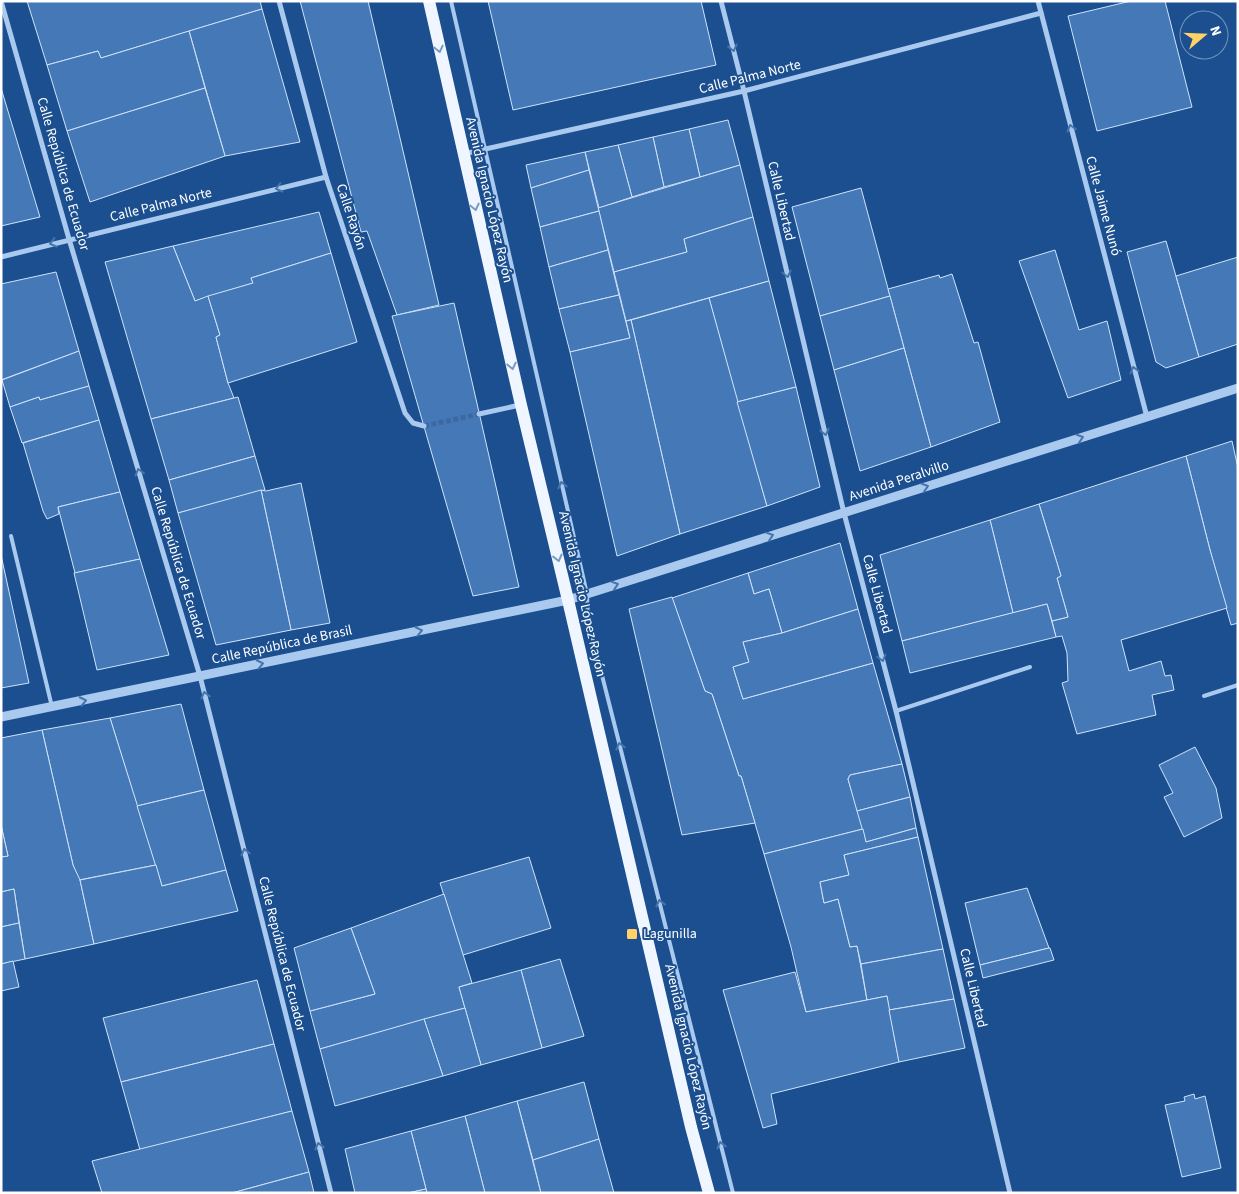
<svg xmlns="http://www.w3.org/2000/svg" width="1239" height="1194" font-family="'Source Sans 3',sans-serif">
<rect width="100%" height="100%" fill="#1b4f8f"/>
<!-- building -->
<g fill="#4478b7" stroke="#cfe3fa">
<path d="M27 1H260L262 9 101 58 98 51 47 65Z"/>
<path d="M300 1H368L439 305 397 315 367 231 361 232Z"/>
<path d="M488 1H701L716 65 513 110Z"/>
<path d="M1131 1H1165L1192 107 1097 131 1068 16Z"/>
<path d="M262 9 300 142 225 156 189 31Z"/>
<path d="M189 31 205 88 67 131 47 65 98 51 101 58Z"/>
<path d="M1 88 40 217 1 226Z"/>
<path d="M205 88 225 156 90 202 67 131Z"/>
<path d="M728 120 740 165 700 177 689 129Z"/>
<path d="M689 129 700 177 664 187 653 137Z"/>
<path d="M653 137 664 187 632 197 618 145Z"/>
<path d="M618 145 632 197 599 208 585 152Z"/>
<path d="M585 152 589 170 531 188 526 165Z"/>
<path d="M740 165 753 217 684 239 687 252 614 272 598 208Z"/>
<path d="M589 170 599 211 540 227 531 188Z"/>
<path d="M861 188 890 296 820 316 792 207Z"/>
<path d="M599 211 608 250 549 267 540 227Z"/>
<path d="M319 212 331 253 251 278 253 283 195 301 173 246Z"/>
<path d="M753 217 769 281 626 321 614 272 687 252 684 239Z"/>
<path d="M1166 241 1199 357 1166 368 1156 362 1127 252Z"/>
<path d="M173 246 195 301 208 296 220 335 216 337 228 383 234 398 151 419 105 262Z"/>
<path d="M608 250 619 295 559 309 549 267Z"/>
<path d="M1055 250 1079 330 1107 321 1121 380 1068 398 1019 261Z"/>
<path d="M331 253 357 342 228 383 216 337 220 335 208 296 253 283 251 278Z"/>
<path d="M1238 257V344L1199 357 1176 276Z"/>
<path d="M56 272 79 351 1 380V284Z"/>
<path d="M952 274 974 343 978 342 1000 422 931 447 888 289 939 275 940 278Z"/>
<path d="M769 281 796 387 737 402 709 298Z"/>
<path d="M619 295 630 338 570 352 559 309Z"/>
<path d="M890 296 904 348 834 370 820 316Z"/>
<path d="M709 298 767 506 680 534 631 320Z"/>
<path d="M454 303 519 587 473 596 392 316Z"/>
<path d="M631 320 680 534 617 556 570 352 630 338 626 321Z"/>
<path d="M904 348 931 447 860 471 834 370Z"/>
<path d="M79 351 89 386 40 400 39 397 10 407 2 380Z"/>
<path d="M89 386 99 420 22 443 10 407 39 397 40 400Z"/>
<path d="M796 387 820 487 767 506 737 402Z"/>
<path d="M238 397 255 456 169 480 151 419Z"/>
<path d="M99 420 120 492 58 507 59 514 47 519 43 511 23 443Z"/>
<path d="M1232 441 1238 468V623L1231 625 1210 550 1186 456Z"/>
<path d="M255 456 265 490 178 513 169 480Z"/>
<path d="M1186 456 1210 550 1227 608 1121 640 1129 671 1161 661 1165 676 1171 675 1174 690 1152 695 1156 715 1077 734 1062 683 1068 681 1067 653 1062 636 1056 637 1052 621 1068 617 1057 578 1061 576 1039 504Z"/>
<path d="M301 483 330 623 291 630 261 490 266 491Z"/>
<path d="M261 490 291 630 216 645 178 513Z"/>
<path d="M120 492 140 559 75 573 58 507Z"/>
<path d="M1039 504 1061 576 1057 578 1068 617 1052 621 1047 604 1013 613 990 520Z"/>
<path d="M990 520 1013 613 902 641 880 555Z"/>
<path d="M840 543 858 609 782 633 769 589 754 594 748 573Z"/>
<path d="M1 555 29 683 1 688Z"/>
<path d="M140 559 169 655 97 670 74 573Z"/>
<path d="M748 573 754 594 769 589 782 633 743 642 749 662 733 667 743 699 873 663 902 764 850 775 848 779 863 829 764 854 741 776H739L712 694 705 691 672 598Z"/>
<path d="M672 597 705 691 712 694 739 776H741L755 823 682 835 629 609Z"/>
<path d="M1047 604 1056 637 910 673 902 641Z"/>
<path d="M858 609 873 663 743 699 733 667 749 662 743 642 782 633Z"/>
<path d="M181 704 204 790 137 806 110 718Z"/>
<path d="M110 718 156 865 79 880 73 865 42 730Z"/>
<path d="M42 730 73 865 80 880 94 944 25 959 14 889 1 892V857L8 856 1 825V738Z"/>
<path d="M1195 747 1216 788 1222 818 1184 837 1164 797 1173 793 1159 765Z"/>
<path d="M902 764 910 797 857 811 848 779 850 775Z"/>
<path d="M204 790 226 870 162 886 137 806Z"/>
<path d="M910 797 916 828 866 842 857 811Z"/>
<path d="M1 825 8 856 1 857Z"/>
<path d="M916 828 918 837 844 855 849 875 820 882 824 903 838 899 850 947 857 946 867 1000 806 1012 791 947 764 854 863 829 866 842Z"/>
<path d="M918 837 943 949 861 964 857 946 850 947 838 899 824 903 820 882 849 875 844 855Z"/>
<path d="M529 857 551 928 463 955 440 883Z"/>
<path d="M156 865 162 886 226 870 238 911 94 944 80 880Z"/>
<path d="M1027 888 1049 948 980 965 965 903Z"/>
<path d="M14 889 19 923 1 927V892Z"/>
<path d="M444 894 472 983 459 987 465 1008 320 1049 310 1011 375 994 351 928Z"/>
<path d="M19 923 25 959 1 964V927Z"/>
<path d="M351 928 375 994 310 1011 294 948Z"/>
<path d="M1049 948H1050L1054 960 983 978 980 965Z"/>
<path d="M943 949 954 999 889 1010 887 996 867 1000 861 964Z"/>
<path d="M560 959 584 1036 542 1048 521 970Z"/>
<path d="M13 961 19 987 1 991V964Z"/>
<path d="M521 970 542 1048 481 1065 459 987Z"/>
<path d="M795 972 806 1012 887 996 899 1062 771 1094 777 1124 763 1128 723 990Z"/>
<path d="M257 980 274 1044 121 1082 103 1018Z"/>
<path d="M954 999 965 1048 899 1062 889 1010Z"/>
<path d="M465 1008 481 1065 443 1076 424 1019Z"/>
<path d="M424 1019 443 1076 335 1106 320 1049Z"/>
<path d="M274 1044 292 1111 140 1150 121 1082Z"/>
<path d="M584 1082 599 1139 533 1160 517 1101Z"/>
<path d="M1194 1094 1195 1099 1205 1096 1221 1168 1182 1177 1165 1105 1185 1101 1184 1097Z"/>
<path d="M517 1101 541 1193H485L465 1116Z"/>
<path d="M292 1111 309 1172 232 1193H102L92 1161Z"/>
<path d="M465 1116 485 1193H427L411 1131Z"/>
<path d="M411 1131 426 1189 408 1193H355L345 1149Z"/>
<path d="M599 1139 614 1193H541L533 1160Z"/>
<path d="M309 1172 314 1193H232Z"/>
<path d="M426 1189 427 1193H408Z"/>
</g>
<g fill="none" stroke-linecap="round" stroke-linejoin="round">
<!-- minor-tunnel -->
<path stroke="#3d69a0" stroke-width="5" stroke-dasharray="5 2.5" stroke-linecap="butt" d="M424 426 479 414"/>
<!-- service -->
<g stroke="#a9c9ee" stroke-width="4">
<path d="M451 1 587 594 588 620 733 1193"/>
<path d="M11 536 52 707"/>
<path d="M1204 696 1238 685"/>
<path d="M896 711 1030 667"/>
</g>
<!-- minor -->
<g stroke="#a9c9ee" stroke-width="5">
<path d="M1 1 69 239 200 676 331 1193"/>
<path d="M279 1 326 177 405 413 413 423 424 426"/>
<path d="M721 1 744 91 844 513 896 711 1010 1193"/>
<path d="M1038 1 1147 417"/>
<path d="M463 154 744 91 1041 13"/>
<path d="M1 257 326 177"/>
<path d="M479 414 520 405"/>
</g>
<!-- tertiary -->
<path stroke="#a9c9ee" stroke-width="9" d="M1 717 568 600 1238 388"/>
<!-- primary -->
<path stroke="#f0f6ff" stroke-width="12" d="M429 1 521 405 568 600 691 1127 709 1193"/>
</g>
<!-- one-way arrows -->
<defs><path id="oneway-chevron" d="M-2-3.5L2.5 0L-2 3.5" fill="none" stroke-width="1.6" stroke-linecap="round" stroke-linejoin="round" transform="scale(1.25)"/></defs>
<g stroke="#4674ac">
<use href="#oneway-chevron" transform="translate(733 48) rotate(76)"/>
<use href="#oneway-chevron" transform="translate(1071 128) rotate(-105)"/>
<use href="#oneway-chevron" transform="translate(279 188) rotate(166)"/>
<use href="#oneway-chevron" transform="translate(53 243) rotate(166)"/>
<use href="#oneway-chevron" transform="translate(787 274) rotate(77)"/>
<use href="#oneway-chevron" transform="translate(1134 370) rotate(-105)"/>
<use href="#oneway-chevron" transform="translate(825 432) rotate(77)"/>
<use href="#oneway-chevron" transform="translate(1080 438) rotate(-18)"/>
<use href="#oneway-chevron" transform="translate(139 472) rotate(-107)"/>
<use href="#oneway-chevron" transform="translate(562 485) rotate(-103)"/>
<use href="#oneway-chevron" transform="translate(925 487) rotate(-18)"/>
<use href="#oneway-chevron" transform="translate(770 536) rotate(-18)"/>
<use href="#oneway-chevron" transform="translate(615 585) rotate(-18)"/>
<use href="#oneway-chevron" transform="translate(419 631) rotate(-12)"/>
<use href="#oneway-chevron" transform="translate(882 658) rotate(75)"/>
<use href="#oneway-chevron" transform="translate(260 664) rotate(-12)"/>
<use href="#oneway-chevron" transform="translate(205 695) rotate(-104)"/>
<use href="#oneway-chevron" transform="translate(83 701) rotate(-12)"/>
<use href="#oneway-chevron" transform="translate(620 746) rotate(-104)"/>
<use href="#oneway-chevron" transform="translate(245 852) rotate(-104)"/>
<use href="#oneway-chevron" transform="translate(660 903) rotate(-104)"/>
<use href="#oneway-chevron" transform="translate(721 1145) rotate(-104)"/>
<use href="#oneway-chevron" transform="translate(319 1146) rotate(-104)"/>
</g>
<g stroke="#7b9ac1">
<use href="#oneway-chevron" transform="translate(439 49) rotate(77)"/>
<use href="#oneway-chevron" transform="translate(475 207) rotate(77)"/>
<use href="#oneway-chevron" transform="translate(512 366) rotate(77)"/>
<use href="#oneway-chevron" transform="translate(558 558) rotate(76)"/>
</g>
<!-- markers -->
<rect fill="#ffd166" stroke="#1b4f8f" stroke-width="2" x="626" y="928" width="12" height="12" rx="2.5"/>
<g text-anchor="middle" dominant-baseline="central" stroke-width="4" stroke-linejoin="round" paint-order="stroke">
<!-- street labels -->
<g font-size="14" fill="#fff" stroke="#1b4f8f">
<text transform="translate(750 77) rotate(-14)">Calle Palma Norte</text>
<text transform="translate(63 174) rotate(74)">Calle República de Ecuador</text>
<text transform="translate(489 200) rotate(77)">Avenida Ignacio López Rayón</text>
<text transform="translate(781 201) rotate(77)">Calle Libertad</text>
<text transform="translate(161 205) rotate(-14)">Calle Palma Norte</text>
<text transform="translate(1103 206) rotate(75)">Calle Jaime Nunó</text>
<text transform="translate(351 217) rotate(72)">Calle Rayón</text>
<text transform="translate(899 481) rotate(-18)">Avenida Peralvillo</text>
<text transform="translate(178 563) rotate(73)">Calle República de Ecuador</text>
<text transform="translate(582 594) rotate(77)">Avenida Ignacio López Rayón</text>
<text transform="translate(877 594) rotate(75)">Calle Libertad</text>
<text transform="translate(282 645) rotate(-12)">Calle República de Brasil</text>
<text transform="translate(282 954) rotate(76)">Calle República de Ecuador</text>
<text transform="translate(973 988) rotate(77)">Calle Libertad</text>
<text transform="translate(688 1047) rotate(77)">Avenida Ignacio López Rayón</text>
</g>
<!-- poi labels -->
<g font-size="14" fill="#fff" stroke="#1b4f8f" text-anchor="start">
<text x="643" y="934">Lagunilla</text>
</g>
</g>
<!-- border -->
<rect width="1239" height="1194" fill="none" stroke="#ffffff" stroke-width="5"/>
<!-- north arrow -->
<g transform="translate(1204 35) rotate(71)"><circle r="24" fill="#1b4f8f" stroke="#7695bc"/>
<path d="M0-4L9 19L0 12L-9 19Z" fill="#ffd166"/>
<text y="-8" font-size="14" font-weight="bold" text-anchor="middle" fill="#ffffff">N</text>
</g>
</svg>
